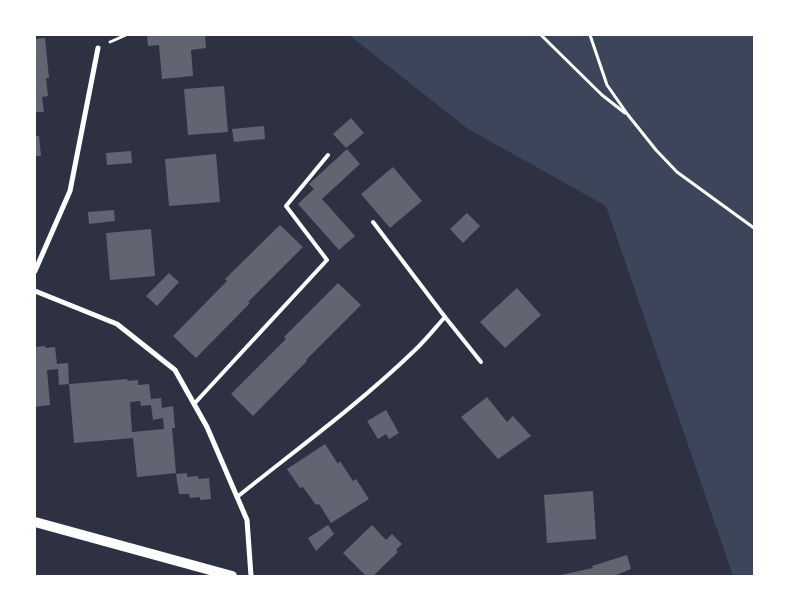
<svg xmlns="http://www.w3.org/2000/svg" width="789" height="611" font-family="Roboto,sans-serif">
<rect width="100%" height="100%" fill="#2d3142"/>
<!-- green -->
<path fill="#3c4559" d="M349 35H754V576H733L606 206 468 129Z"/>
<!-- building -->
<g fill="#626471" fill-rule="evenodd">
<path d="M147 35H205L206 48 191 50 193 76 162 79 159 45 148 46Z"/>
<path d="M45 38 49 78H46L48 96 42 97 44 112H35V39Z"/>
<path d="M224 86 228 132 188 135 184 89Z"/>
<path d="M351 118 364 133 346 148 333 134Z"/>
<path d="M264 126 265 139 234 142 232 129Z"/>
<path d="M35 136H39L41 156H35Z"/>
<path d="M347 149 360 164 322 199 355 236 339 250 298 204 314 189 309 184Z"/>
<path d="M131 151 132 163 107 165 106 153Z"/>
<path d="M216 154 220 202 169 206 165 159Z"/>
<path d="M393 167 422 201 390 228 361 194Z"/>
<path d="M114 210 115 221 89 224 88 212Z"/>
<path d="M467 213 480 226 463 243 450 229Z"/>
<path d="M280 225 303 247 248 302 250 303 196 358 173 336 227 281 225 279Z"/>
<path d="M151 229 155 276 110 280 106 233Z"/>
<path d="M169 273 179 282 157 306 146 296Z"/>
<path d="M338 283 361 305 306 360 307 361 253 416 231 394 286 339 284 337Z"/>
<path d="M517 288 541 315 505 348 480 322Z"/>
<path d="M45 346V348L55 347 57 364 68 363 69 384 59 385 58 369 47 370 50 405 35 407V347Z"/>
<path d="M128 379 127 381 138 380V385L149 384 151 399 161 398 162 408 173 406 175 428H172L176 473 137 477 133 438 74 443 69 384ZM140 401 141 406 151 405 153 420 163 418 164 429 132 432 130 402Z"/>
<path d="M487 397 507 422 513 416 531 436 498 459 461 417Z"/>
<path d="M386 410 399 433 389 439 386 434 378 439 367 421Z"/>
<path d="M325 444 338 464 340 461 353 481 356 479 369 499 331 523 319 504 316 505 303 487 300 488 287 469Z"/>
<path d="M187 473V477L198 476 199 479 209 478 211 499 200 500V497L190 498 189 494H179L176 474Z"/>
<path d="M593 491 596 539 547 543 544 495Z"/>
<path d="M328 525 334 534 316 551 308 538Z"/>
<path d="M372 525 386 540 392 534 402 544 396 550 398 552 373 576H366L343 553Z"/>
<path d="M627 555 631 569 614 576H556L593 568 592 566Z"/>
</g>
<g fill="none" stroke-linecap="round" stroke-linejoin="round">
<!-- path -->
<g stroke="#fff" stroke-width="3">
<path d="M541 35 602 95 625 113"/>
<path d="M590 35 607 85 628 115 656 150 677 172 754 228"/>
<path d="M110 42 126 35"/>
</g>
<!-- service -->
<g stroke="#fff" stroke-width="4">
<path d="M445 317 481 362"/>
<path d="M194 404 327 260 286 206 328 155"/>
<path d="M237 497C297 449 359 404 414 351 425 341 435 328 445 317L373 222"/>
</g>
<!-- minor -->
<g stroke="#fff" stroke-width="5">
<path d="M35 271 70 191 98 48"/>
<path d="M35 291 117 324 175 370 207 427 247 520 251 576"/>
</g>
<!-- secondary -->
<path stroke="#fff" stroke-width="10" d="M35 522 232 576"/>
</g>
<!-- border -->
<rect width="789" height="611" fill="none" stroke="#ffffff" stroke-width="72"/>
</svg>
